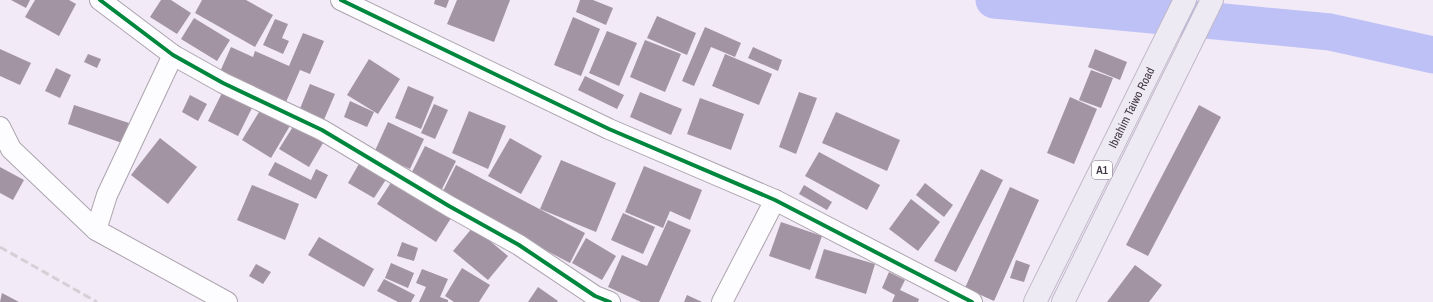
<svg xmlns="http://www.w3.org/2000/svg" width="1433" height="302" font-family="'Archivo Narrow',sans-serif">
<rect width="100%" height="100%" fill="#f3eaf7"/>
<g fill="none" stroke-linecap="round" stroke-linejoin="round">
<!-- river -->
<path stroke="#bec1f5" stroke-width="37" d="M994 0 1330 32 1433 55"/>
</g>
<!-- building -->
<g fill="#a394a3">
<path d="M11 0H30L26 8Z"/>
<path d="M35 0H69L76 4 59 36 25 17Z"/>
<path d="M161 0H171L191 13 177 34 150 17Z"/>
<path d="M202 0H246L273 15 255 47 195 13Z"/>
<path d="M435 0H449L446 8 434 4Z"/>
<path d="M457 0H510L494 42 447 24Z"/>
<path d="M580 0H593L613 8 606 25 576 12Z"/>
<path d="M657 16 696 33 687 55 647 38Z"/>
<path d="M573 17 600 29 581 76 554 65Z"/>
<path d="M194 18 230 40 217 61 181 39Z"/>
<path d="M275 19 288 24 282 38 289 41 283 54 263 45Z"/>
<path d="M705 27 741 43 735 57 711 47 694 86 682 81Z"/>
<path d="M607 31 637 43 619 86 589 73Z"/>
<path d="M303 33 324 41 310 74 300 70 286 102 219 74 231 47 253 57 255 51 289 66Z"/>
<path d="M645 40 681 54 665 92 630 77Z"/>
<path d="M753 47 782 60 778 71 748 58Z"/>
<path d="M0 49 31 63 20 85 0 76Z"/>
<path d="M1095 49 1127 62 1120 80 1088 67Z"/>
<path d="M88 54 101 59 97 68 84 62Z"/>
<path d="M725 54 772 74 759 105 712 86Z"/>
<path d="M369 59 400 79 378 114 347 95Z"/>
<path d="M56 68 71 75 60 98 45 91Z"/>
<path d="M1091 70 1113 78 1101 108 1079 100Z"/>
<path d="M585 76 624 95 617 109 578 90Z"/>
<path d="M310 84 335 94 323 122 299 111Z"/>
<path d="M408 86 434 97 421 129 395 118Z"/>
<path d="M224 89 254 104 238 136 208 121Z"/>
<path d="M640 92 682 109 671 135 630 117Z"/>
<path d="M799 92 817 98 796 154 779 147Z"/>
<path d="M190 95 207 104 198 121 182 112Z"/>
<path d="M1070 97 1097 109 1074 164 1047 153Z"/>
<path d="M700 98 744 114 731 150 687 134Z"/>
<path d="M350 101 374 112 367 127 344 117Z"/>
<path d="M434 104 448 110 435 139 421 133Z"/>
<path d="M74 105 129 123 122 143 68 124Z"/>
<path d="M1199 105 1221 117 1148 256 1126 245Z"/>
<path d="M262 107 291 124 271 158 242 140Z"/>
<path d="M469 111 506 126 488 169 452 153Z"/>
<path d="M836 112 900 140 887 171 822 143Z"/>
<path d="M388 122 424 139 410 169 374 153Z"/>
<path d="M294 125 323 143 309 167 279 149Z"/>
<path d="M160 138 197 167 168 204 131 175Z"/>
<path d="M510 138 542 156 521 194 488 176Z"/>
<path d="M425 146 456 161 441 191 410 176Z"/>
<path d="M819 152 880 185 867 210 805 176Z"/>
<path d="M561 160 616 183 596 232 540 209Z"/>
<path d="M275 162 311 180 316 169 328 175 316 199 268 175Z"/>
<path d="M360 162 387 178 374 198 348 183Z"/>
<path d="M456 165 585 233 570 263 441 195Z"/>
<path d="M644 166 702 190 690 220 670 211 663 228 625 212Z"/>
<path d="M0 167 24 180 13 200 0 193Z"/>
<path d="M981 169 1003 180 956 272 934 261Z"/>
<path d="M394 178 453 215 436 242 377 204Z"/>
<path d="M925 183 953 205 944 217 916 195Z"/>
<path d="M252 185 299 204 285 240 237 220Z"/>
<path d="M804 185 832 202 827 210 799 194Z"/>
<path d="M1010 187 1039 200 994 301 965 288Z"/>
<path d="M911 199 940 222 918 251 889 229Z"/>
<path d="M623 213 655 227 643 254 611 240Z"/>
<path d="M668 220 691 230 659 302H641L608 287 622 255 647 266Z"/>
<path d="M781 222 822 236 810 270 769 256Z"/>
<path d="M473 227 508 256 488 280 453 251Z"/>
<path d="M319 237 374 269 364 287 308 255Z"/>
<path d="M586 238 616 256 602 280 572 263Z"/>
<path d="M402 242 418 248 414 261 397 256Z"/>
<path d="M824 249 875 264 866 294 815 278Z"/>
<path d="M1016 260 1030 265 1024 282 1010 278Z"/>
<path d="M391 263 414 273 408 288 385 278Z"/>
<path d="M256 264 271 272 263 284 249 276Z"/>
<path d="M1135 265 1162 285 1149 302H1107Z"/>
<path d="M462 268 490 285 479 302H454L445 296Z"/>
<path d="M422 269 448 279 440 297 448 300V302H419L426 287 416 283Z"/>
<path d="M889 272 905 280 900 290 919 299 918 302H892L895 295 882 288Z"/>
<path d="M384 279 415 295 411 302H398L377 291Z"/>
<path d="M538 287 558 301 557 302H528Z"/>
<path d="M2 293 19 302H0Z"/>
<path d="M687 295 702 302H684Z"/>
</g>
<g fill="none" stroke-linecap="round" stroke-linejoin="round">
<defs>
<g id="minor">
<path d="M100 0 173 55 223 83 322 130 449 206 519 245 595 296 610 302"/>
<path d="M341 0 609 129 775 200 972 302"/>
<path d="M173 55 107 195 96 230 227 302"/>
<path d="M0 127 11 149 96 230"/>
<path d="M722 302 775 200"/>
</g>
<g id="trunk">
<path id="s1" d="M1035 302 1185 0"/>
<path d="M1063 302 1212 0"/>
</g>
</defs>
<!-- minor casing -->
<use href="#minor" stroke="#aca4ae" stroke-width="22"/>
<!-- trunk casing -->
<use href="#trunk" stroke="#c1b8ca" stroke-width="24"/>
<!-- minor -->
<use href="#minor" stroke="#fdfcfe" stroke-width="20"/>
<!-- trunk -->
<use href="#trunk" stroke="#eeeaf4" stroke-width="22"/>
<!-- rail -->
<path stroke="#d4d0d5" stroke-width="3" stroke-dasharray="8 4" stroke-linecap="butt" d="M0 247 97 302"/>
<defs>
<g id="cycleway">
<path d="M100 0 173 55 223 83 322 130 449 206 519 245 595 296 610 302"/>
<path d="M341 0 609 129 775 200 972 302"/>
</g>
</defs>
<!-- cycleway casing -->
<use href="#cycleway" stroke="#fff" stroke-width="6"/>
<!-- cycleway -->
<use href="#cycleway" stroke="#00873e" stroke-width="4"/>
</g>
<g text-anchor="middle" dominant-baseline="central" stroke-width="4" stroke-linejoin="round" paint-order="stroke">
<!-- shield labels -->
<rect fill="#fff" stroke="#7a737c" stroke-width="1" x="1092" y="161" width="20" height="18" rx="3"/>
<g font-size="11" font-weight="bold" fill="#413744">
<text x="1102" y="170">A1</text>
</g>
<!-- street labels -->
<g font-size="12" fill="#413744" stroke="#fff">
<text stroke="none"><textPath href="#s1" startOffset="217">Ibrahim Taiwo Road</textPath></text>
</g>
</g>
</svg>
